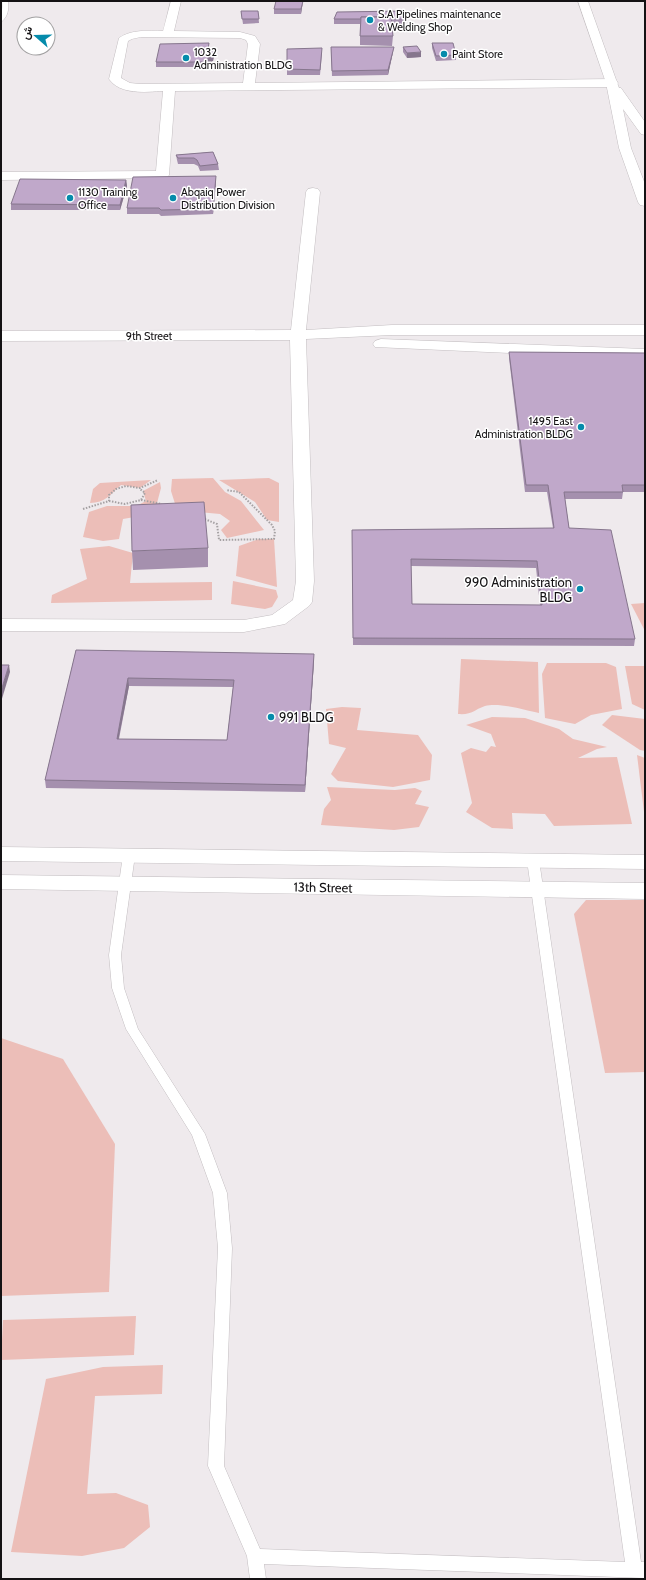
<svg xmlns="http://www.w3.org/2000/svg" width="646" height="1580" font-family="Cabin,Vazirmatn,sans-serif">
<rect width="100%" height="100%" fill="#efeaed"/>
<!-- green -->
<g fill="#ecbeb8">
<path d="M213 478 225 492 241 501 264 530 227 538 221 530 230 521 220 514 177 510 171 491 172 479Z"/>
<path d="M269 478 279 483V522L267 520 255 502 219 480Z"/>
<path d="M151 480 140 488 121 485C111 494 105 503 90 503L93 489 100 483Z"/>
<path d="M160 482 161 488 157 503 169 505 163 512 123 519 119 539 103 541 83 537 89 512 107 506H136L146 501 143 491Z"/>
<path d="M259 539H274L277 587 236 576 239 546Z"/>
<path d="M109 546 133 553 130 583 212 582V600L51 603 52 595 87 579 80 549Z"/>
<path d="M233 581 276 590 278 597 272 607 265 609 231 604Z"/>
<path d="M645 603V631L631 604Z"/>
<path d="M461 659 538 662 539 713C525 710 499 702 485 706 473 710 473 715 458 714Z"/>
<path d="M547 663H606L616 667 622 709 591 715 575 724 545 718 542 674Z"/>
<path d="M625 666H645V710L632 704Z"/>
<path d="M342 707 361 708 357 730 418 735 432 755 430 780 393 787 338 781 331 774 346 748 329 744 326 709Z"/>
<path d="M612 715 645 719V751L640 750 602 725Z"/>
<path d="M492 717 525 718 559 729 573 739 607 747 597 749 578 758 617 757 632 824 554 826 545 814 512 813 513 829 492 828 466 812 472 803 461 753 471 748 486 752 491 746 496 747 491 734 466 725Z"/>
<path d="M637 755 645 758V820Z"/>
<path d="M327 787 395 790 415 788 422 791 415 804 429 807 419 827 394 830 321 825 324 809 331 800Z"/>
<path d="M586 900H645V1072L605 1073 574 914Z"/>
<path d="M1 1038 63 1059 115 1144 109 1292 1 1296Z"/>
<path d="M136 1316 134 1355 1 1360 3 1320Z"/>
<path d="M163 1365 162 1394 95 1396 87 1494 116 1493 148 1505 150 1527 124 1548 82 1556 11 1552 46 1379 103 1367Z"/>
</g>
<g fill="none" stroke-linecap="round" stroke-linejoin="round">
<defs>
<g id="service">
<path d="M2 1H8C9 9 8 17 1 22 1 14 3 9 2 1Z"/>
<path d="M129 851 133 852 135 855 121 955 124 988 138 1029 205 1134 227 1193 232 1248 224 1466 260 1549 625 1562 527 860 529 857H537L539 860 641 1562H645V1578L264 1564 266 1579H250L247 1556 208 1466 218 1248 213 1193 192 1135 126 1029 112 988 109 955 123 855 125 852Z"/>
</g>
<g id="minor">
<path d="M171 1H181L174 31 240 32 255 36 260 44 255 83 612 79 616 80 618 83 616 86 612 87 175 91 169 175 167 178 1 180V172L156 171 163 91C146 92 120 95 109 79L119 38C132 29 148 31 163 31ZM141 37 240 38 246 40 248 44 243 83 140 84 130 83 121 78 128 41 132 39Z"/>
<path d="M313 188 318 189 320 192 306 330 392 325H645V335H392L306 339 314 581 312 602 309 606 285 624 244 632 1 631V619L244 620 272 615 293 600 296 581 290 340 1 341V331L291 330 306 192 308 189Z"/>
<path d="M381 339 645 349V359L375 347 373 344 375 341Z"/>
<path d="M1 847 645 855V869L1 861Z"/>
<path d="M1 875 645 883V899L1 889Z"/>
</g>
<path id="tertiary" d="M578 1H588L619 88H621L645 122V135L641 134 623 109 631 148 645 184V206L640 205 638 202 619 148 606 83Z"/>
</defs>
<!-- service casing -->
<use href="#service" stroke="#c3bec1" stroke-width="1"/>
<!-- minor casing -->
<use href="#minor" stroke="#c3bec1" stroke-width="1"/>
<!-- tertiary casing -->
<use href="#tertiary" stroke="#c3bec1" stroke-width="1"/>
<!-- path -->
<g stroke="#a5a1a3" stroke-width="2" stroke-dasharray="1.5 1.5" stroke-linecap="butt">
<path d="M141 500 162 504"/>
<path d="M109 501 125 504 141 500 145 493 140 489"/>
<path d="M83 509 109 501V495L116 489 126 486 140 488 158 480"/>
<path d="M202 518 217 524 219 540 274 539 275 531 272 525 239 492 226 490"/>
</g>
<!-- service -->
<use href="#service" fill="#fff" fill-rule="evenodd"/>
<!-- minor -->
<use href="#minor" fill="#fff" fill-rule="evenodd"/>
<!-- tertiary -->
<use href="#tertiary" fill="#fff" fill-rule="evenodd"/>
</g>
<!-- wall -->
<g fill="#a590ae" fill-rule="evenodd">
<path d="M303 1 301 14H274V9Z"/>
<path d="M446 1H459L458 2H446Z"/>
<path d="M241 11H258L259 23 243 24Z"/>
<path d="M334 19H406V24H392L393 36 392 46 360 45V24H334Z"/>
<path d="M209 43V50L214 51V56L213 61 209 62 208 67H156V62Z"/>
<path d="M432 43 456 55V60L436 61 432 48Z"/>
<path d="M331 47 393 52 388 75 332 76Z"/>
<path d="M403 47 421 57 407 58 403 52Z"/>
<path d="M287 49 322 53 320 75H287Z"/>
<path d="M213 152 218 164 219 170 200 171 198 166 194 164H178L177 160 176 155Z"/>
<path d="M126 180 127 186 120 210H11V204Z"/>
<path d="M216 182 213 214 161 216 159 214H127V208Z"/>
<path d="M509 352 645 353V492H623L622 499H565L569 528 635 639 634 646 353 645 352 530 553 528 547 492H525L509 358ZM411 566 536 568 540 605 412 604Z"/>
<path d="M208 548V567L133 570 132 551Z"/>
<path d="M76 650 314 661 305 792 46 788 45 780ZM129 686 233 687 227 740 119 739Z"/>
</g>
<!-- shaded-wall -->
<g fill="#86768d">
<path d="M303 1 301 14V9Z"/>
<path d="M394 47 393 52 388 75V70Z"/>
<path d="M214 51V56L213 61 209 62 208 67V57Z"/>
<path d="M421 52V57L407 58V53Z"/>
<path d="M216 176V182L213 214V209Z"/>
<path d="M126 180 127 186 120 210V205Z"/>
<path d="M314 654V661L305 792V785Z"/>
<path d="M9 665 10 672 1 702V691Z"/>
<path d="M128 678 129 686 117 746V739Z"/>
</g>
<!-- building -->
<g fill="#c0a8ca" stroke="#86768d" fill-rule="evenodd">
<path d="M276 1H303L301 9H274Z"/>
<path d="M241 11H258L259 19H242Z"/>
<path d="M405 11 406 19H391V17H361V19H334L337 12Z"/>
<path d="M361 17H391L393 36H360Z"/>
<path d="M209 43 208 50 214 51 213 55 208 57V62H156L160 44Z"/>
<path d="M432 43H453L456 55 436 56Z"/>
<path d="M417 46 421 52 407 53 403 47Z"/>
<path d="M331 47H394L388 70 332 71Z"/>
<path d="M322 48 320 70 287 69V49Z"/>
<path d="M213 152 218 164 200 166 197 160 194 158H178L176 155Z"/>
<path d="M216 176 213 209 161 210 159 208H127L133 177Z"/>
<path d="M20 179 126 180 120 205 11 204Z"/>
<path d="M509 352 645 353V485H622L623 492H564L569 528 611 530 635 639 353 638 352 530 554 528 548 485H526ZM411 559 537 561 542 605 412 604Z"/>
<path d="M204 502 208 548 132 551 131 505Z"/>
<path d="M76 650 314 654 305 785 45 780ZM128 678 234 680 227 740 117 739Z"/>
<path d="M1 665H9L1 691Z"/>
</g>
<!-- markers -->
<g fill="#058bab" stroke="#fff" stroke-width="1.5">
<circle cx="370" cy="20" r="4"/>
<circle cx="444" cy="54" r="4"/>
<circle cx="186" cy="58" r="4"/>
<circle cx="70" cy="198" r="4"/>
<circle cx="173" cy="198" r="4"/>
<circle cx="581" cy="427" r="4"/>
<circle cx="580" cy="589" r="4"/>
<circle cx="271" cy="717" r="4"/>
</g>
<g text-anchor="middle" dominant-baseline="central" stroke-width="3" stroke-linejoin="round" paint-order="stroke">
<!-- far-poi labels -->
<g font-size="11" fill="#141214" stroke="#fff" text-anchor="start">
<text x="378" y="14">S.A Pipelines maintenance<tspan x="378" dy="13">&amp; Welding Shop</tspan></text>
<text x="194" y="52">1032<tspan x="194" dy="13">Administration BLDG</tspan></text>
<text x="452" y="54">Paint Store</text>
<text x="78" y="192">1130 Training<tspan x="78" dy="13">Office</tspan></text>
<text x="181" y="192">Abqaiq Power<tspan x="181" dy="13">Distribution Division</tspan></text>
<text x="573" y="421" text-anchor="end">1495 East<tspan x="573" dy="13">Administration BLDG</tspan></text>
</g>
<!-- far-street labels -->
<g font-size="11" fill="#141214" stroke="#fff">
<text x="149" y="336">9th Street</text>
</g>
<!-- poi labels -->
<g font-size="13" fill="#141214" stroke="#fff" text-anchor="end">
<text x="572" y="582">990 Administration<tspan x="572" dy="15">BLDG</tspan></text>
<text x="279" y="717" text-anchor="start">991 BLDG</text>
</g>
<!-- street labels -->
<g font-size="13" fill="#141214" stroke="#fff">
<text transform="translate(323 887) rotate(1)">13th Street</text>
</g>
</g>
<!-- border -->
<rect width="646" height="1580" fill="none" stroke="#141214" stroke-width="4"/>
<!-- north arrow -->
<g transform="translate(36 36) rotate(290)"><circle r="19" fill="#ffffff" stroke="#a1a0a1"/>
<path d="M0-3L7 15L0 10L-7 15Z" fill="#058bab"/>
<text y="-6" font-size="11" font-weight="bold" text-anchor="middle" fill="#141214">ش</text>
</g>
</svg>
